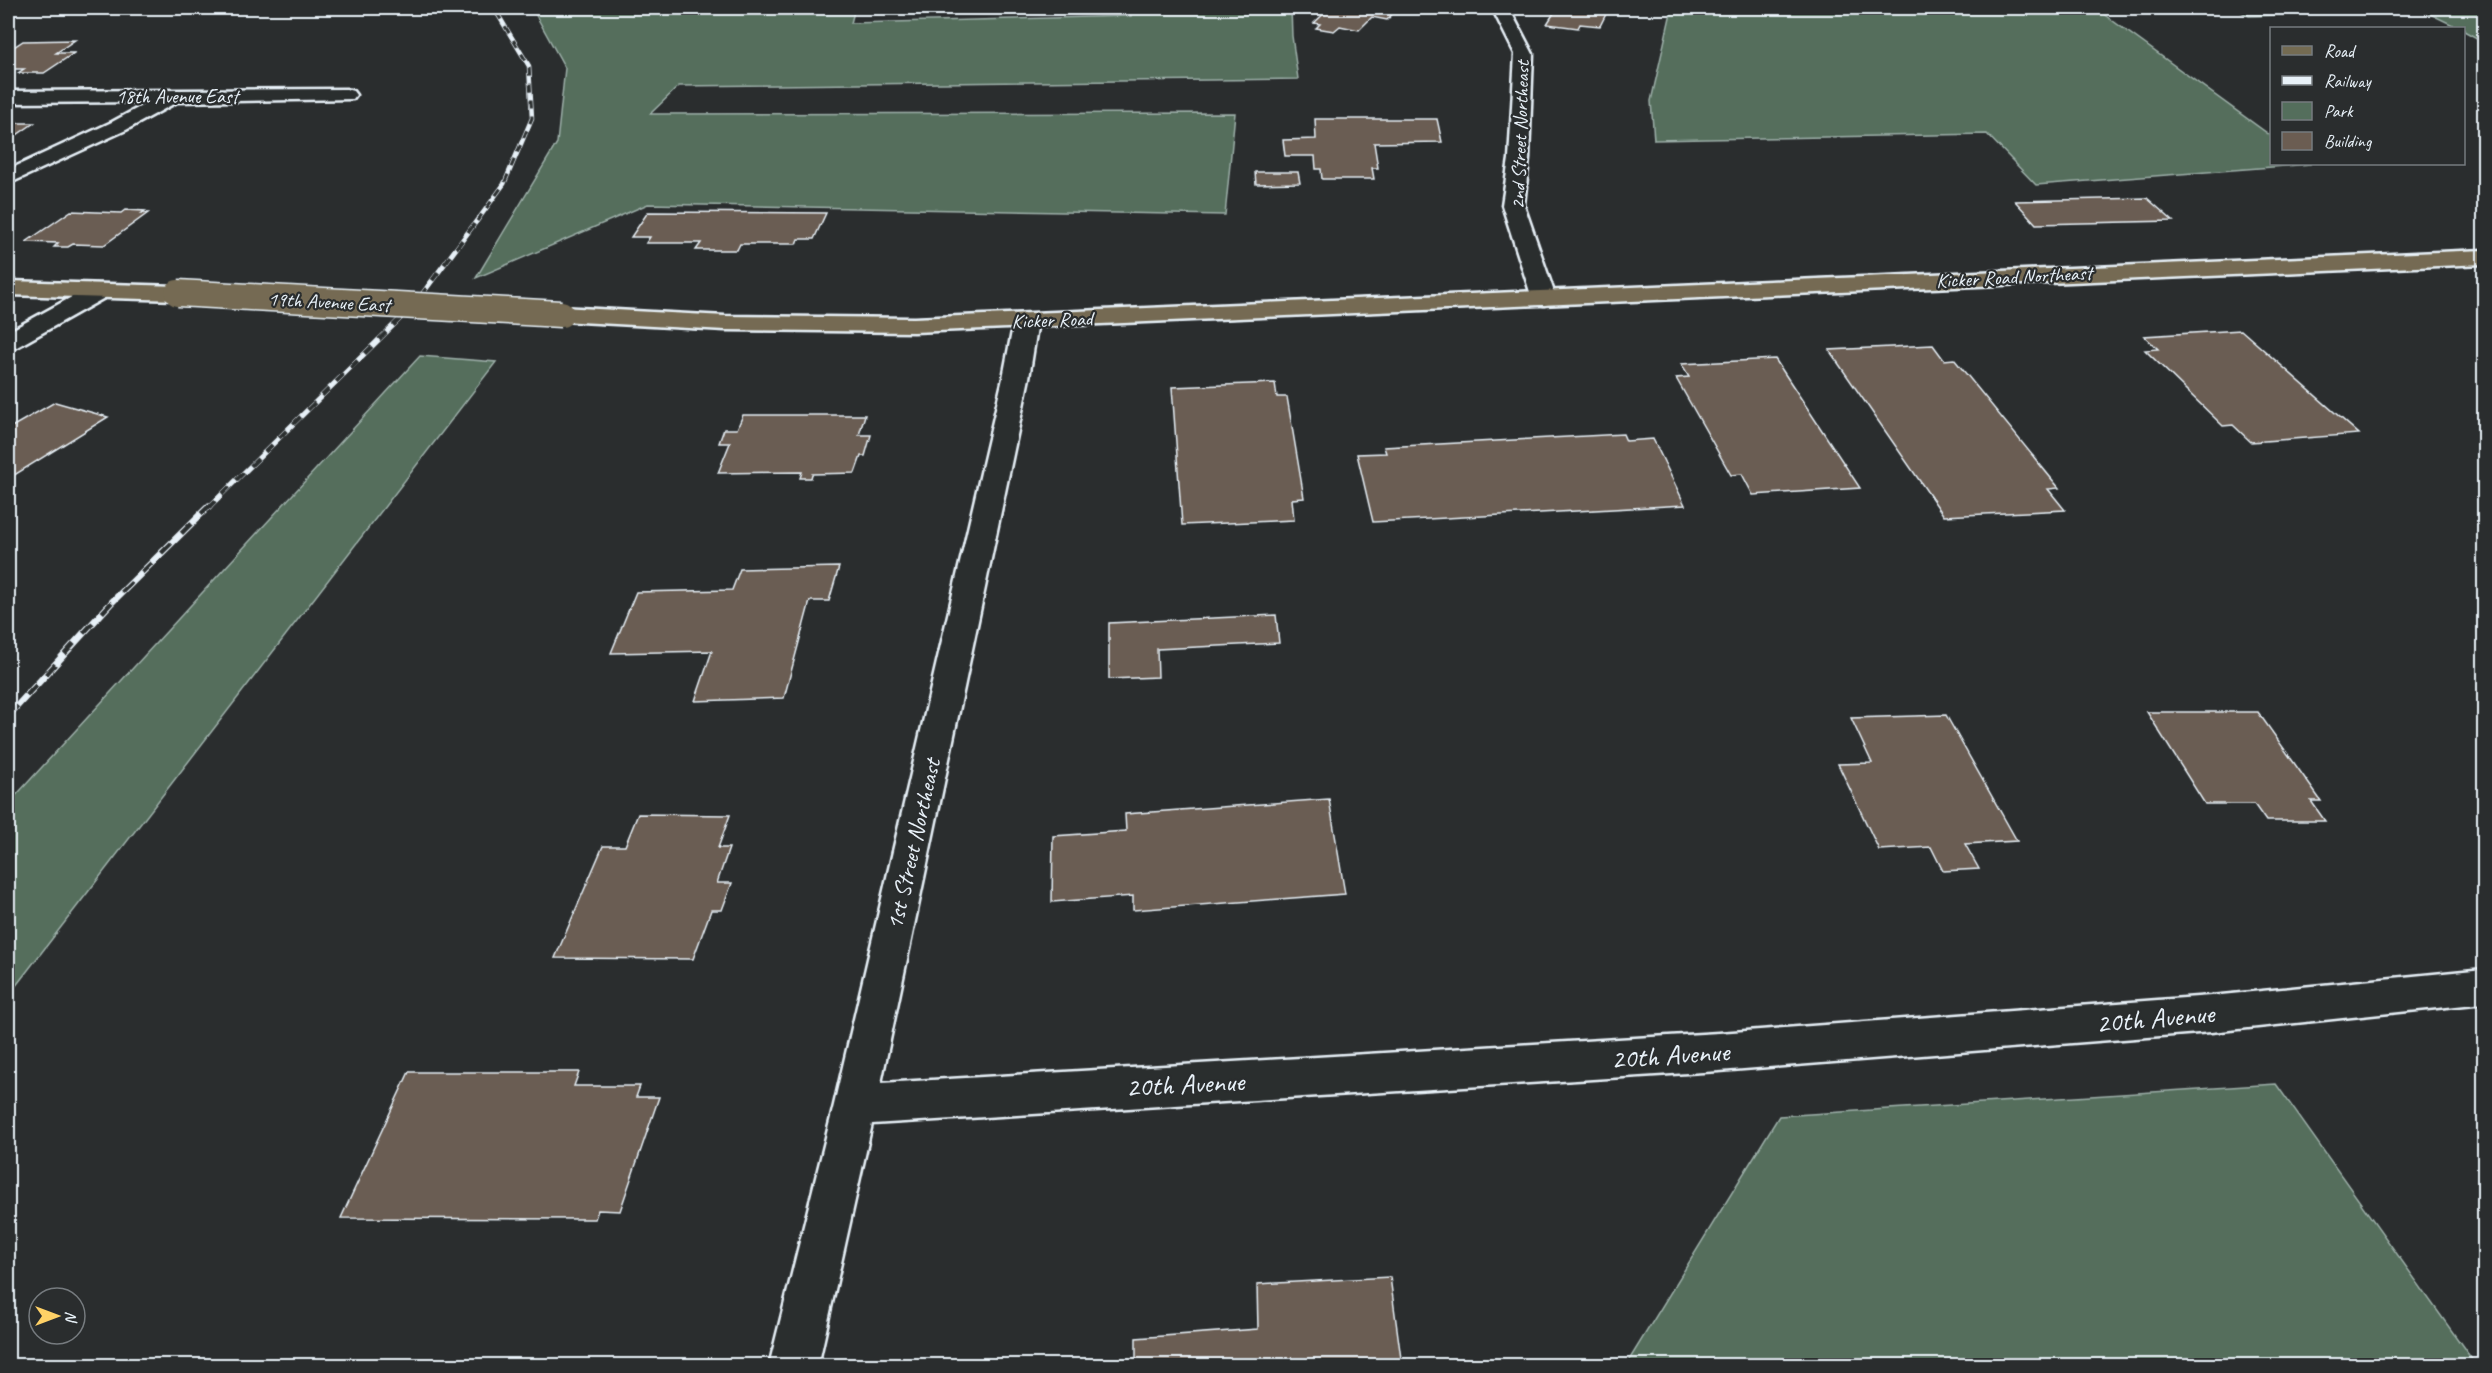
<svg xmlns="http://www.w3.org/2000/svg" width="2492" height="1373" font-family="Caveat,sans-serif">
<rect width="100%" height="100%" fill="#2a2d2e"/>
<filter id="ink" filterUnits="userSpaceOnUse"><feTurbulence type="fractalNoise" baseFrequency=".0167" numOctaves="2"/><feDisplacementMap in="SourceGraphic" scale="12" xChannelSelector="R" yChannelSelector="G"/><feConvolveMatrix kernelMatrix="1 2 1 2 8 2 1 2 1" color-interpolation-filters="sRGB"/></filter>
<g filter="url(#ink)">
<!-- green -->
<g fill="#546e5c" stroke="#9eb0aa" stroke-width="1.5">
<path d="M532 8H855L851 23 1131 16V8H1291L1292 36 1298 79 679 86 650 114 1235 113 1225 215 648 204 476 278 557 143 565 68Z"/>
<path d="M1672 8H2095L2271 136 2272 164H2311L2036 185 1987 134 1654 140 1651 101Z"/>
<path d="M2234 8H2484V42L2464 31V28H2459L2422 10 2249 16Z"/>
<path d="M420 356 496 362 8 996V804Z"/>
<path d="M2276 1084 2476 1365H1626L1779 1116Z"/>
</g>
<!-- building -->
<g fill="#6b5d52" stroke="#e8f1f8" stroke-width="1.5">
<path d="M1330 8H1383L1396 10 1387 20 1372 17 1359 30 1340 26 1334 31 1316 28 1320 24 1314 23Z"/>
<path d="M1557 8H1609L1600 26 1580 24 1578 28 1547 24Z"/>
<path d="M75 40 56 53H74L44 73H18L24 69H8V51L23 41Z"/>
<path d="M1315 119H1437L1442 142 1374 143 1378 168H1372L1374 179H1322L1321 169H1316L1315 156H1285L1283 140 1316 139Z"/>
<path d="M8 123H34L8 141Z"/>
<path d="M1255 172H1298L1300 183 1256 184Z"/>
<path d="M2147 198 2173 221 2036 224 2015 201Z"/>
<path d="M125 210 145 211 142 213H148L104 245 73 244 68 247H54L58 243 26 242 71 211 121 213Z"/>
<path d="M648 212 826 213 814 239H798L796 244H740L737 250H696L701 243H646L650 237H631Z"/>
<path d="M2241 330 2359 434 2251 442 2233 425 2223 426 2145 350 2158 349 2144 336Z"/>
<path d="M1933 345 1944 360 1954 359 2059 488 2048 489 2065 510 1944 516 1829 350Z"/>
<path d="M1775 359 1860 488 1753 495 1742 474 1731 475 1676 378 1689 377 1681 364Z"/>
<path d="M1275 383 1277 397H1287L1304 498 1292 499 1294 520 1182 525 1172 387Z"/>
<path d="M55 402 108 417 8 479V429Z"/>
<path d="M743 415H865L859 435H871L865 456H861L855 473 812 474 811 478H800L802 472 718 473 730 443H719L724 429H737Z"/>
<path d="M1623 434 1626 441 1653 439 1685 505 1373 522 1357 454 1386 453 1384 447Z"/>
<path d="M839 567 829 601H810L784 698 695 701 712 651 611 653 636 592 732 590 740 569Z"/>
<path d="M1276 615 1279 643 1157 649 1158 677 1109 679V623Z"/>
<path d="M2147 712H2258L2321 801H2311L2325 821H2266L2254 804H2205Z"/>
<path d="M1946 715 2017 841 1965 844 1979 869 1943 871 1931 847 1879 850 1838 764 1872 763 1851 718Z"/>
<path d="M1329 799 1345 894 1133 910V896L1052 902 1053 836 1126 831 1125 814Z"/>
<path d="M638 814 730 815 718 848H729L717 883H732L722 910H711L693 959 555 958 603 846H625Z"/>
<path d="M409 1072H579L574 1086H640L636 1097H659L620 1211 598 1210 595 1219 341 1218Z"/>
<path d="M1390 1277 1402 1366H1136V1338L1258 1329 1257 1284Z"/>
</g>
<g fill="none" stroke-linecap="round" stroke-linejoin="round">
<defs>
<g id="minor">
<path d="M1492 8H1509L1533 54 1529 159 1524 205 1556 298 1552 303 1544 305 1536 303 1532 298 1502 205 1509 159 1515 54Z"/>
<path d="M346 89 353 91 356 95 353 99 177 102 126 130 8 184V170L112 122 149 102 8 103V91Z"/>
<path d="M98 285 106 287 110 292 106 297 17 347 8 349V332L90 287Z"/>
<path d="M1026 314 1035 316 1038 321 1029 378 881 1083 1719 1033 2211 996 2484 969V1003L2211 1032 1719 1071 872 1124 818 1366H769L834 1105 1003 378 1014 321 1017 316Z"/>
</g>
<g id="major">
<path d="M2484 250V264L914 332 725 330 561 321 552 319 549 314 552 309 561 307 725 316 914 318Z"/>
<path d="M8 281 178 286 186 288 190 293 186 298 178 300 8 295Z"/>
</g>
</defs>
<!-- minor casing -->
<use href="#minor" stroke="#e8f1f8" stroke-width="5"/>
<!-- major casing -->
<use href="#major" stroke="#e8f1f8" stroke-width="5"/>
<!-- minor -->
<use href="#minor" fill="#2a2d2e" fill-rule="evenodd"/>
<!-- major -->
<use href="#major" fill="#746b52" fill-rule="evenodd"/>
<defs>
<path id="rail-far2" d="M477 221 504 184 532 118 529 66 494 8"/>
<path id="rail-far1" d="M208 508 414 305 478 219"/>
<path id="rail" d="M8 716 112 602 209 506"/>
</defs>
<!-- rail-far2 casing -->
<use href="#rail-far2" stroke="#e8f1f8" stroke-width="4.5"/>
<!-- rail-far1 casing -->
<use href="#rail-far1" stroke="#e8f1f8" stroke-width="5"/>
<!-- rail casing -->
<use href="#rail" stroke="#e8f1f8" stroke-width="7"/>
<!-- rail-far2 -->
<use href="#rail-far2" stroke="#2a2d2e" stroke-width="3" stroke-dasharray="8" stroke-linecap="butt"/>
<!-- rail-far1 -->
<use href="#rail-far1" stroke="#2a2d2e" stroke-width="4" stroke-dasharray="10" stroke-linecap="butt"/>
<!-- rail -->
<use href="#rail" stroke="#2a2d2e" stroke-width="4.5" stroke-dasharray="14" stroke-linecap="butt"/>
<defs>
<path id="major-bridge" d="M178 293 561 314"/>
</defs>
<!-- major-bridge casing -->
<use href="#major-bridge" stroke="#e8f1f8" stroke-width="29" stroke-linecap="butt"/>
<!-- major-bridge -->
<use href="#major-bridge" stroke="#746b52" stroke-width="26"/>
</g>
</g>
<g text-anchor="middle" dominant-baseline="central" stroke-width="4.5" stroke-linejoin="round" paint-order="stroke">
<!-- far-street labels -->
<g font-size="20" fill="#e8f1f8" stroke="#2a2d2e">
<text x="177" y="96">18th Avenue East</text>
<text transform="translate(1520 135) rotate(-88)">2nd Street Northeast</text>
<text transform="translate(2014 277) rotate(-3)">Kicker Road Northeast</text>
<text transform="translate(329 302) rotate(3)">19th Avenue East</text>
<text transform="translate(1052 320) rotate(-2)">Kicker Road</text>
</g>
<!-- street labels -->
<g font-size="24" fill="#e8f1f8" stroke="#2a2d2e">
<text transform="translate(913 844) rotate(-77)">1st Street Northeast</text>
</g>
<!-- near-street labels -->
<g font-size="28" fill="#e8f1f8" stroke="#2a2d2e">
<text transform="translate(2155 1018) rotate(-5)">20th Avenue</text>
<text transform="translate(1670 1055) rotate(-4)">20th Avenue</text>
<text transform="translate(1185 1084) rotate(-3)">20th Avenue</text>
</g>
</g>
<!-- margin -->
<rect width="2492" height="1373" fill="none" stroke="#2a2d2e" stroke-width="30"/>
<rect x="15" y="15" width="2462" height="1343" fill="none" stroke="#e8f1f8" stroke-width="2" filter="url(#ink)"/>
<!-- legend -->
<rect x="2270" y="27" width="195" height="138" fill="#2a2d2e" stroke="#767b7f" stroke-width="1.5"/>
<rect x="2282" y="46" width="30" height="9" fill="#746b52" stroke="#767b7f" stroke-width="1.5"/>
<text x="2324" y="57" font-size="18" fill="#e8f1f8">Road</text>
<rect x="2282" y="76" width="30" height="9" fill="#e8f1f8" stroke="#767b7f" stroke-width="1.5"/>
<text x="2324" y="87" font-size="18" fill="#e8f1f8">Railway</text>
<rect x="2282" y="102" width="30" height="18" fill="#546e5c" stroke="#767b7f" stroke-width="1.5"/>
<text x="2324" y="117" font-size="18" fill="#e8f1f8">Park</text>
<rect x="2282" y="132" width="30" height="18" fill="#6b5d52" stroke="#767b7f" stroke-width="1.5"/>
<text x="2324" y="147" font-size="18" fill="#e8f1f8">Building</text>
<!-- north arrow -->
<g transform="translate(57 1316) rotate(90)"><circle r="28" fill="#2a2d2e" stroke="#767b7f" stroke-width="1.5"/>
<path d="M0-4.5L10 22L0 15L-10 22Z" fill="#ffd166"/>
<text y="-9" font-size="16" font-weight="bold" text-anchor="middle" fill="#e8f1f8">N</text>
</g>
</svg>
